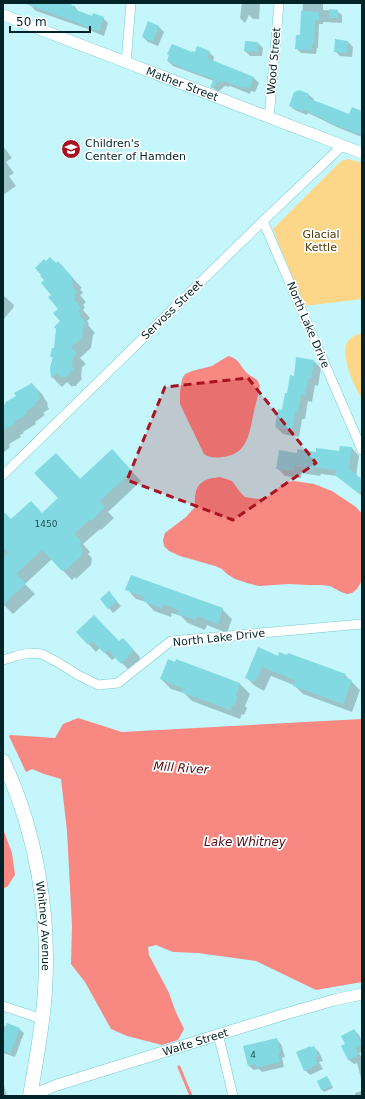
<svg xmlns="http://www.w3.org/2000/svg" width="365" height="1099" font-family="'DejaVu Sans',sans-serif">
<rect width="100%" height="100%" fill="#c4f6fb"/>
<!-- green -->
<g fill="#fdd789">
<path d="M349 159 362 163V299L304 306 273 229 341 161Z"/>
<path d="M359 334H362V398C354 388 342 358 346 345 348 339 353 336 359 334Z"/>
</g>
<!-- water -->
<g fill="#f88882">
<path d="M228 356C240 359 239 365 247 373 253 379 257 376 260 386 258 396 255 406 253 416 249 436 246 455 222 457 215 458 210 458 204 454L180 404V392L182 379 185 374 192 371 212 366Z"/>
<path d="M220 477 232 481 240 492 245 497 258 499 264 498 270 495 286 482 294 481 314 484 332 491 356 507 362 514V579L360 584 357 589 352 593 347 594 341 592 330 586 321 585H308L289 584 259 586 247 583 235 579 227 574 222 569 215 566 180 556 169 551 164 546 163 540 165 533 186 517 195 507C194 486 199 479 220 477Z"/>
<path d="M78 718 122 732 362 719V982L316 990 256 961 198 953 173 952 156 945 148 947 149 955 169 993 175 1010 184 1029 178 1040 162 1045 127 1036 111 1029 85 982 71 964 72 926 67 831 61 779 44 774 32 769 3 784V738L11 735 55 738 63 724Z"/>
<path d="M3 829 12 853 15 875 7 887 3 888Z"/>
</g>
<!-- pier -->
<path fill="#c4f6fb" d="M8 734 27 774 3 786V736Z"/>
<!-- shadow -->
<g fill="#0003">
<path d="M32 3H62L75 7 79 12 93 17 103 18 108 23 104 36 89 30 88 29 36 11 31 6Z"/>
<path d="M156 3H168V4Z"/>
<path d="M242 3H260L259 19H253L249 15 245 23 240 18Z"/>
<path d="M303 3H323V10L337 11 342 15V23L323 22V24H319L318 48H317L316 54 301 53 296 48 301 36Z"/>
<path d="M149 22 159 27 164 32 158 46 148 42 143 37Z"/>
<path d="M348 42 353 47 352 57 340 56 335 51Z"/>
<path d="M258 43 263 48 262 56H250L245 51Z"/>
<path d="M209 52 214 57 213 62 254 78 259 83 255 92 251 91 250 94 230 86 229 87 225 86 218 92 212 87 214 81 173 66 168 61 193 54Z"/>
<path d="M300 91 309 95 314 99 313 101 349 116 362 112V137L339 128 308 113 307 115 295 110 290 106Z"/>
<path d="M3 146 12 158 6 162 14 173 9 176 16 186 3 195Z"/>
<path d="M58 262 82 288 80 289 83 293 80 295 86 302 83 305 85 307 83 310 90 318 87 321 89 324 88 325 95 333 93 335 91 348 80 358 86 364 82 367 81 377 82 379 77 384 76 386H73L72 387 67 382 62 387 52 377 51 367 54 359 51 356 55 349 62 322 60 309 53 295 56 264Z"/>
<path d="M3 295 14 305 13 308 3 320Z"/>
<path d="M314 361 321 368 318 386 315 385 312 402 308 401 305 419H302L299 437 283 434 276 427 294 377Z"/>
<path d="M32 384 42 394 48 404 47 405 49 409 43 413 45 415 35 422 36 424 23 432 24 433 20 435 21 437 9 444 10 447 3 453V409Z"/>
<path d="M352 448 359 456 356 476 362 481V496L338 476 321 474 320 476 302 473 301 478 285 476 277 468 298 454 340 452Z"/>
<path d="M121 460 141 481 108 512 114 518 101 530 100 529 83 544 90 552 88 554 92 558 91 565 76 579 75 577 72 580 52 559 25 584 35 594 13 614 3 604V512L12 520 42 514 60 498 66 464 81 480Z"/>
<path d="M127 589 222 609 232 619 227 633 207 625 205 630 188 623 181 616 172 613 171 617 154 611 146 602 136 599Z"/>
<path d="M109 592 121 606 113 613 109 608Z"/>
<path d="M77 632 119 642 123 639 140 657 139 658 140 659 129 670 116 657 112 660 100 648 96 652Z"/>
<path d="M259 649 278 657 345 675 360 690 352 712 303 694 294 685 271 676 264 691 255 686 246 677Z"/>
<path d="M177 660 240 684 250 694 245 706 247 708 244 715 242 714 240 719 192 701 184 693 171 689 161 679 176 663Z"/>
<path d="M3 1026 19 1029 24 1033 15 1057 3 1053Z"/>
<path d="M354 1030 359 1035 362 1041V1052L359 1053 362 1058V1082L357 1063 354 1064 349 1060 346 1044Z"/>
<path d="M276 1039 281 1044 285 1057 282 1058 284 1067 262 1072 259 1069 254 1070 249 1066Z"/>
<path d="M314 1047 319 1052 323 1061 319 1062 323 1069 310 1075 305 1070 312 1048Z"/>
<path d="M327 1078 329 1080 333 1088 324 1092 322 1090 318 1081Z"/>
<path d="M3 1084 4 1085 7 1096H3Z"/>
<path d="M362 1091V1096H356L355 1093Z"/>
</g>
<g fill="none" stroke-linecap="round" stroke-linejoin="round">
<!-- stream -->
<path stroke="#f88882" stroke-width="3" d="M179 1067 191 1096"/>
</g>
<!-- building -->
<g fill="#82d9e2">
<path d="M27 3H72L71 5 75 6 74 9 92 16 93 13 104 17 99 31 83 26 84 25 26 4Z"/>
<path d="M329 9 338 10V18H329Z"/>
<path d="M301 11 319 12V20H315L314 44H312V50L295 49 296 35H300Z"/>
<path d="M148 21 159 26 153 42 142 37Z"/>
<path d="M335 39 348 41 347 53 334 52Z"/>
<path d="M245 41 258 42V52L244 51Z"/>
<path d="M172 44 192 52V51L195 52 197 46 210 51 207 58 254 77 250 88 246 87 245 89 225 81 224 83 220 81 212 88 210 87 214 79 188 70 167 61 169 55 167 54Z"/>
<path d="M300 90 309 94 308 98 349 114 352 107 362 111V135L333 124 303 109 302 111 289 106 294 92Z"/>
<path d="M50 257 56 263 58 261 73 278 71 279 74 282 71 285 77 292 74 294 76 297 74 299 81 308 78 311 81 313 79 315 86 323 83 325 82 338 71 347 77 354 73 357 72 367 74 369 68 374 67 377 63 376 62 378 57 373 51 378 50 367 53 357H50L52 348H54L56 329 54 327 60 321 53 313 58 309 48 297 51 295 41 283 44 280 40 276 41 275 35 268 44 259 46 261Z"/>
<path d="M296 357 314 360 311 379 308 378 305 395 301 394 298 412H295L292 430 275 427 278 409 282 410 285 393H287L290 375 294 376Z"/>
<path d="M32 383 39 393 38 395 40 399 35 403 36 405 28 410V411L26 412 27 414 14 422 15 424 3 430V407L6 402 16 396 14 393Z"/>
<path d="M340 446 352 447 349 469 362 479V489L358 493 335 475 336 470 313 467V469L295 466 294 471 276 469 279 450 297 453V449L316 452V448L339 451Z"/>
<path d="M112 449 132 471 99 502 105 507 91 521 89 520 74 534 82 542 79 544 82 548V555L66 570 64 568 62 571 42 550 16 574 26 583 3 605V558L8 553 3 548V511L11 519 31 501 42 513 58 498 34 473 56 453 80 479Z"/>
<path d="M131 575 223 608 218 624 197 616 196 620 177 614 179 610 162 604 161 608 143 601 145 597 125 590Z"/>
<path d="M109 591 117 601 108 609 100 599Z"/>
<path d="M94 615 119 641 123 638 133 649 132 650 133 651 121 664 108 650 104 653 92 641 88 645 76 632Z"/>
<path d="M258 647 278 656 279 652 287 655 288 653 346 674 344 677 352 680 343 704 293 686 295 680 262 667 255 682 245 678Z"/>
<path d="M168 659 175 662 176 659 240 683 236 696 238 697 234 706 232 705 230 710 181 692 183 688 160 679Z"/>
<path d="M7 1023 20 1028 10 1054 3 1051V1035Z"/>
<path d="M354 1029 362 1044 355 1048 359 1055 348 1060 341 1046 345 1044 341 1036Z"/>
<path d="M277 1038 280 1053H278L280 1062 256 1068 255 1064 248 1066 243 1046Z"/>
<path d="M311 1046V1047L314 1046 319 1056 315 1057 318 1064 304 1071 296 1052Z"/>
<path d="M327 1076 332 1086 321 1090 317 1081Z"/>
</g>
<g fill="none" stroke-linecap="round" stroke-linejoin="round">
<defs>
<g id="minor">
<path d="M126 63 131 3"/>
<path d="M269 118 279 3"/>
<path d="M263 221 362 450"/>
<path d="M3 475 263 221 342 146"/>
<path d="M3 660 16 656 29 653 42 654 59 663 78 675 98 685 118 683 171 641 362 624"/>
<path d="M3 1006 42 1019"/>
<path d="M218 1035 221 1046 233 1096"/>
</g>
<g id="tertiary">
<path id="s1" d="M3 15 362 153"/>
<path id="s2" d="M30 1096 57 1085 282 1015 334 1000 362 994"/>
</g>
<g id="primary">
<path id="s3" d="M3 761C36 830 50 914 45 990 43 1026 36 1061 30 1096"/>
</g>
</defs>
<!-- minor casing -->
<use href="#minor" stroke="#73cad3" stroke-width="10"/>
<!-- tertiary casing -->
<use href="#tertiary" stroke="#73cad3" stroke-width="12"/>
<!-- primary casing -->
<use href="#primary" stroke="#73cad3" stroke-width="15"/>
<!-- minor -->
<use href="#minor" stroke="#fff" stroke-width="9"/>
<!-- tertiary -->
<use href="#tertiary" stroke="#fff" stroke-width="11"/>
<!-- primary -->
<use href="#primary" stroke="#fff" stroke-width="14"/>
</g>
<!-- marked area -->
<path fill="#a81221" fill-opacity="0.2" stroke="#a81221" stroke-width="3" stroke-dasharray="8 5" stroke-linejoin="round" d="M248 378 316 463 233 520 127 480 165 387Z"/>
<!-- icons -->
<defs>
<symbol id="school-disc" viewBox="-11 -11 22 22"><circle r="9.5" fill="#a81221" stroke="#fff"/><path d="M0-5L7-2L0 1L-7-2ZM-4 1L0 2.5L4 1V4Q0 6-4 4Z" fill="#fff"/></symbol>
</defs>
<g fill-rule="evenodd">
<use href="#school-disc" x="60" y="138" width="22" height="22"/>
</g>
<g text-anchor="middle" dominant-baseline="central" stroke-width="3.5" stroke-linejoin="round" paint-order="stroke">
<!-- number labels -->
<g font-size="9" fill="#205156">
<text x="46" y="524">1450</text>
<text x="253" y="1055">4</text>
</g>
<!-- street labels -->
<g font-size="11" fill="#002428" stroke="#fff">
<text transform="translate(274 61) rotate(-85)">Wood Street</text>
<text stroke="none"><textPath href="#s1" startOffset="192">Mather Street</textPath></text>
<text transform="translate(172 310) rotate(-44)">Servoss Street</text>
<text transform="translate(308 325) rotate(67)">North Lake Drive</text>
<text transform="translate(219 638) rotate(-6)">North Lake Drive</text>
<text stroke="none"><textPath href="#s3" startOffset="171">Whitney Avenue</textPath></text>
<text stroke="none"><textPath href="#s2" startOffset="174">Waite Street</textPath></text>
</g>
<!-- poi labels -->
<g font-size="11" fill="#002428" stroke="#fff" text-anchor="start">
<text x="85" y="143">Children's<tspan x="85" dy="13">Center of Hamden</tspan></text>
</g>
<!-- park labels -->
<g font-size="11" fill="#4d3909" stroke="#fff">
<text x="321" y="234">Glacial<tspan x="321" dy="13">Kettle</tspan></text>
</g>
<!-- water labels -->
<g font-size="12" font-style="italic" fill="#500a0e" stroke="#fff">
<text transform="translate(181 768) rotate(4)">Mill River</text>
<text x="245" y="842">Lake Whitney</text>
</g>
</g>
<!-- border -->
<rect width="365" height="1099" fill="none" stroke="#002428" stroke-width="8"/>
<!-- scale -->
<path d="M10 26v6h80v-6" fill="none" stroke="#002428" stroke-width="2"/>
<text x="16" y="26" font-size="12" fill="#002428" stroke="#ffffff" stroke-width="3" paint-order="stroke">50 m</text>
</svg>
